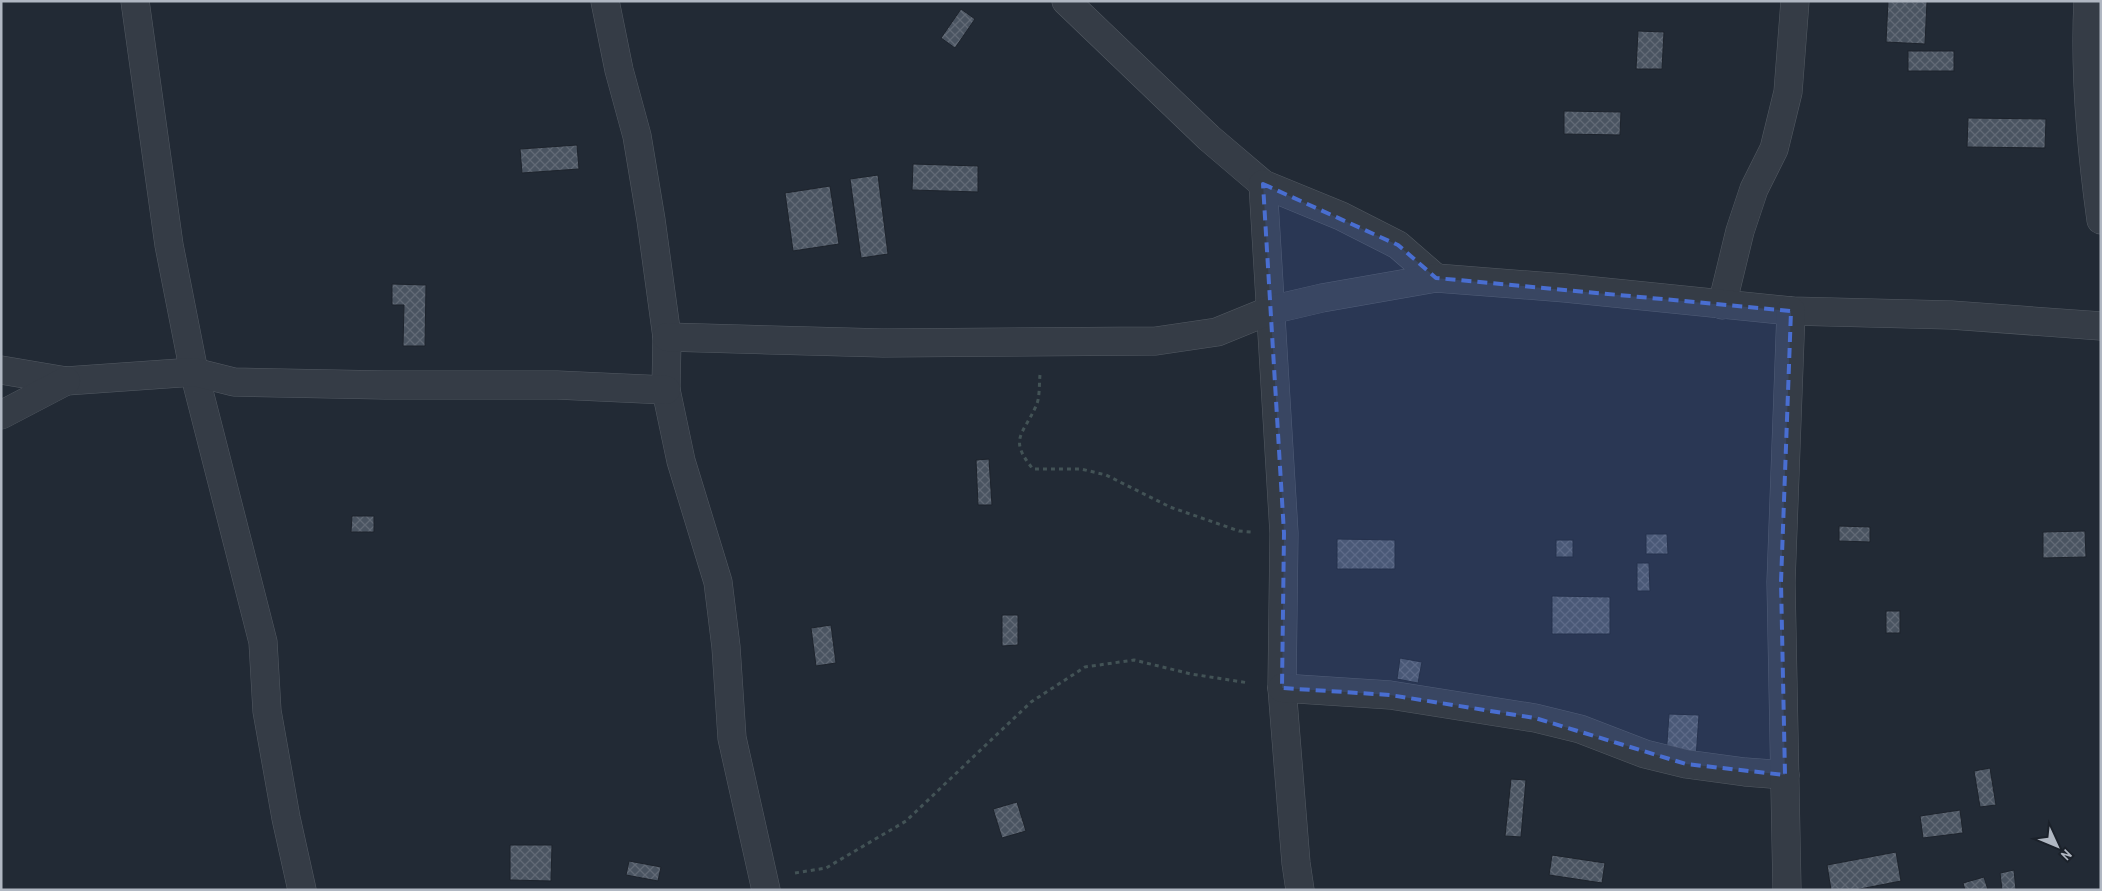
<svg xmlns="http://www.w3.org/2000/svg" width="2102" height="891" font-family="'Archivo Narrow',sans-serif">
<defs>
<pattern id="building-cross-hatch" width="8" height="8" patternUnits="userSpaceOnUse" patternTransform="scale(1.25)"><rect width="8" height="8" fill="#4a5461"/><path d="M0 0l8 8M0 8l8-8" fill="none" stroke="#626a76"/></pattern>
</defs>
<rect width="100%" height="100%" fill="#222a35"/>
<!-- building -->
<g fill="url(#building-cross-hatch)" stroke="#1d232c">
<path d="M1888 1H1927L1925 44 1886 42Z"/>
<path d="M961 9 975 19 955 48 941 38Z"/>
<path d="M1638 31 1664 32 1662 69H1636Z"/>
<rect x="1908" y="51" width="46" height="20"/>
<path d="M1564 111 1621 112 1620 135 1564 134Z"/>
<path d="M1968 118 2046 119 2045 148 1967 147Z"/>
<path d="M577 145 579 169 522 173 520 149Z"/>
<path d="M913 164 978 166V192L912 190Z"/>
<path d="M878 175 888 254 861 258 850 179Z"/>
<path d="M830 186 839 244 793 251 785 193Z"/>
<path d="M392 284 426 285 425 346H403L404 305H392Z"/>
<path d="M989 459 992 505H978L976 460Z"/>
<path d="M352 516H374V532H351Z"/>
<path d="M1839 526 1870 527V542L1839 541Z"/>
<path d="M2085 531 2086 557 2043 558V532Z"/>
<path d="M1646 534H1667L1668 554H1646Z"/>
<path d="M1337 539 1395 540V569H1337Z"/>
<rect x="1556" y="540" width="17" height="17"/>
<path d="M1637 563H1649L1650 591H1637Z"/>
<path d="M1552 596 1610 597V634H1552Z"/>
<rect x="1886" y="611" width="14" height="22"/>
<path d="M1002 615H1018V645L1002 646Z"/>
<path d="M831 625 836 663 816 666 811 628Z"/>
<path d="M1400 658 1422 662 1418 683 1397 679Z"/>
<path d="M1669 714 1699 715 1696 758 1666 757Z"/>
<path d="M1990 768 1996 805 1980 807 1974 771Z"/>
<path d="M1511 779 1526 780 1521 837 1505 836Z"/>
<path d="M1017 802 1026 831 1002 838 993 809Z"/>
<path d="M1960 810 1963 833 1923 838 1920 816Z"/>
<path d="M510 845H552L551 881 510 880Z"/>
<path d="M1896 852 1901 881 1855 890H1831L1827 865Z"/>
<path d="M1552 855 1605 863 1602 883 1549 875Z"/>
<path d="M629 861 661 867 658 881 626 875Z"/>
<path d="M2014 870 2016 890H2002L2000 873Z"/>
<path d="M1984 877 1988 890H1965L1963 883Z"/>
</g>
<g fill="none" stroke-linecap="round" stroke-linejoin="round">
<defs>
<g id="minor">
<path d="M135 1 169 245 194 372 263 642 267 711 286 818 302 890"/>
<path d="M605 1 619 70 637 136 651 220 667 337 666 390 681 461 718 582 726 647 732 738 766 890"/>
<path d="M1066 1 1209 138 1263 184 1341 216 1398 245 1436 278"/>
<path d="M2088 1C2084 75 2091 148 2101 220"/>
<path d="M1263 184 1284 533 1282 688 1296 863 1300 890"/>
<path d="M1722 305 1740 231 1754 189 1774 149 1788 92 1795 1"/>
<path d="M667 337 883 343 1156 341 1217 332 1271 310 1322 298 1436 278 1565 288 1791 311 1951 315 2101 326"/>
<path d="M1 370 66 381 194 372 234 382 385 385H557L666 390"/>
<path d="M1 415 66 381"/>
<path d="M1282 688 1390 695 1535 718 1580 729 1645 754 1686 764 1745 772 1785 775"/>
<path d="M1787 890 1781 582 1791 311"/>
</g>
</defs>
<!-- minor casing -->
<use href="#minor" stroke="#535a63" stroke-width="29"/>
<!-- path -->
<g stroke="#435356" stroke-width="3" stroke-dasharray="4 4" stroke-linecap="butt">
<path d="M1040 375C1039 385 1040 398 1036 406 1023 435 1008 439 1033 469H1081L1106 475 1170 507 1239 531 1251 532"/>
<path d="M795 873 826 868 906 821 1031 702 1085 667 1134 660 1191 674 1249 683"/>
</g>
<!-- minor -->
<use href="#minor" stroke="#353c46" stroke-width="28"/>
</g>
<!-- marked area -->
<path fill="#496ed1" fill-opacity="0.2" stroke="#496ed1" stroke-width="4" stroke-dasharray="10 6" stroke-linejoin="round" d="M1263 184 1398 245 1436 278 1791 311 1781 582 1785 775 1686 764 1535 718 1390 695 1282 688 1284 533Z"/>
<!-- border -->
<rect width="2102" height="891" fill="none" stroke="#b0b7c2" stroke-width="5"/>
<!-- north arrow -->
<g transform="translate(2057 846) rotate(134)" stroke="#1b212a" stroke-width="4" paint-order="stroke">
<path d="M0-4L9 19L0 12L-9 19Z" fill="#b0b7c2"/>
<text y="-8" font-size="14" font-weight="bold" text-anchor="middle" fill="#b0b7c2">N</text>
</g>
</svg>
